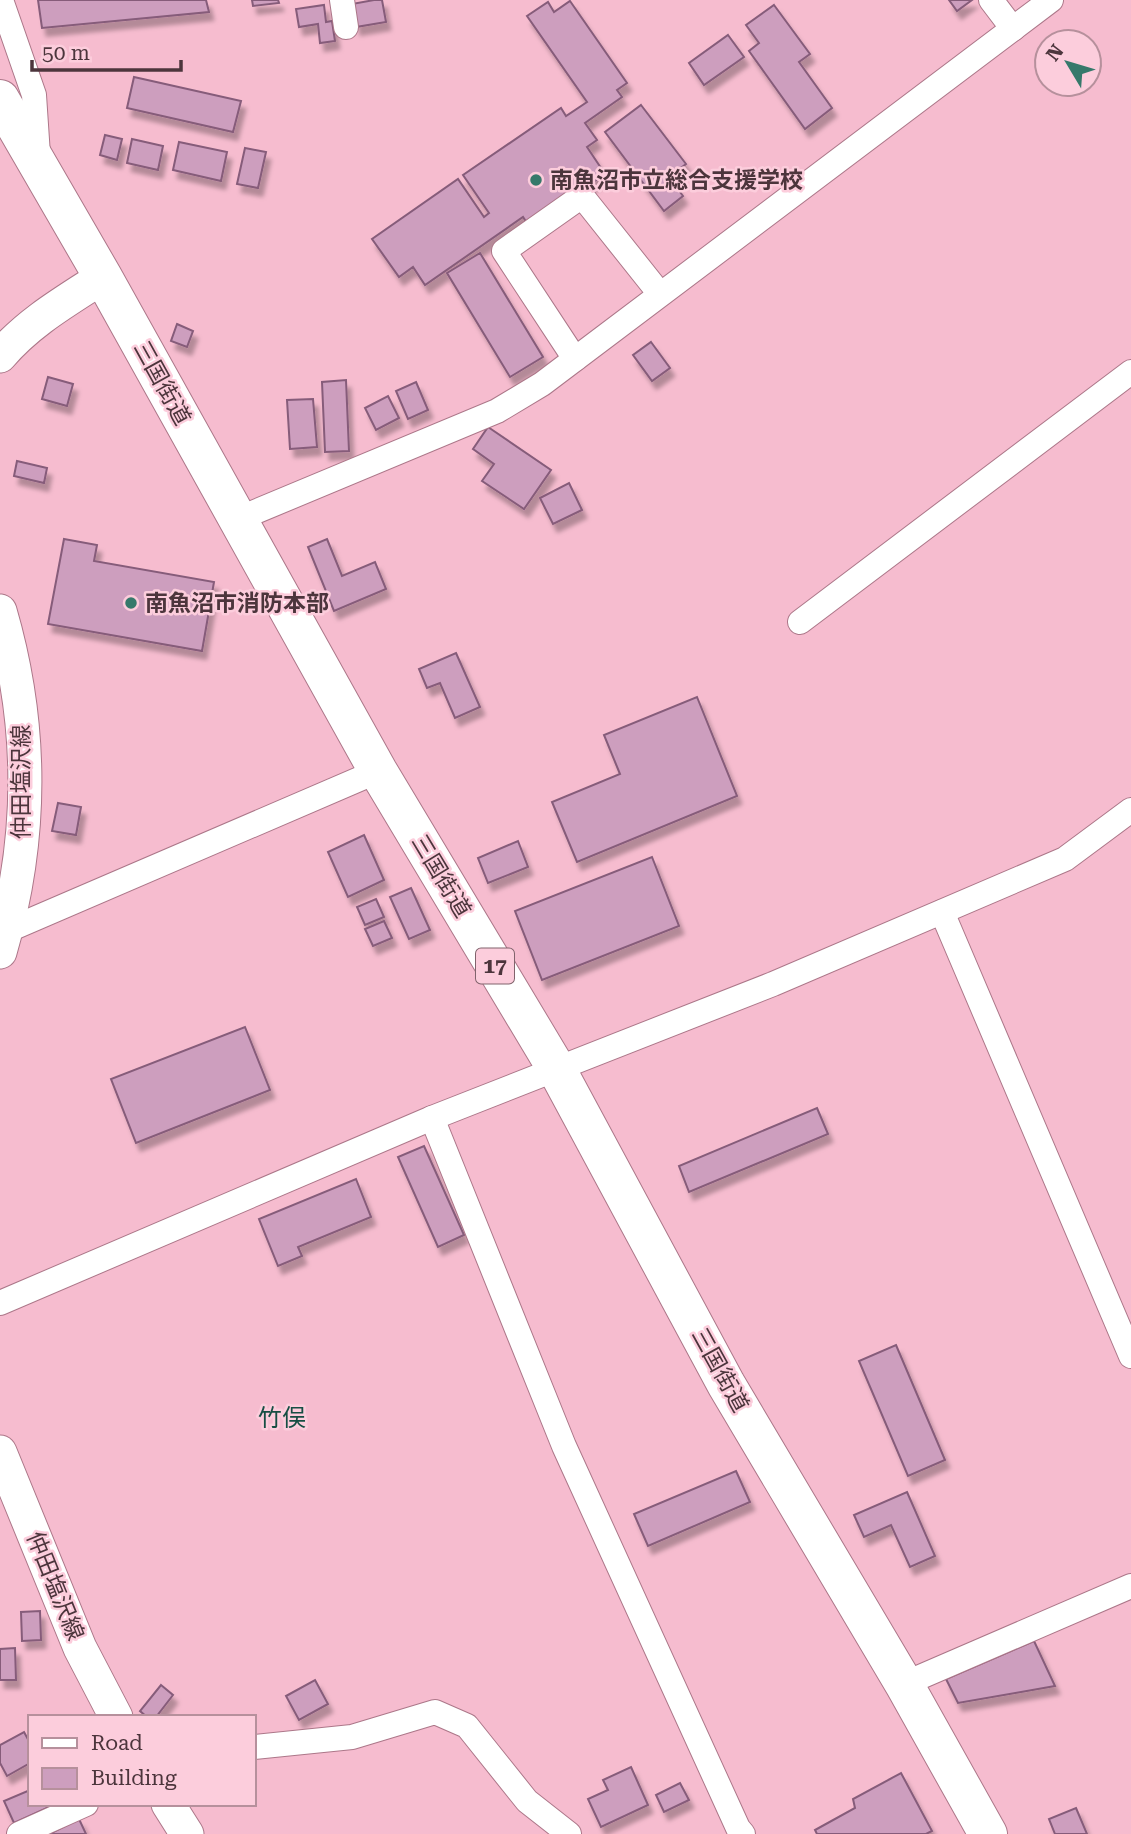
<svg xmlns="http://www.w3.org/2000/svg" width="1131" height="1834" font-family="'Roboto Serif','Noto Sans JP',serif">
<defs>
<filter id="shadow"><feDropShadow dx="4.5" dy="8" stdDeviation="2" flood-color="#0004"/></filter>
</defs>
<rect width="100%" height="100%" fill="#f6bccf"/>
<!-- building -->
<g fill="#cd9ebe" stroke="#865c7a" stroke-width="2" filter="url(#shadow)">
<path d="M38 0H206L209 12 42 28Z"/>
<path d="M252 0H278L279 3 253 6Z"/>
<path d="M374 0H382L386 22 356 27 352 4Z"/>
<path d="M949 0H972L957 11Z"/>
<path d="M570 1 627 83 617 90 622 97 585 123 597 140 587 147 605 174 529 226 523 217 425 285 413 267 399 277 372 239 458 179 484 217 489 213 463 175 561 108 566 116 587 102 527 16 548 2 554 12Z"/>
<path d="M324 5 326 22 332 21 335 41 320 43 318 24 299 27 296 9Z"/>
<path d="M774 5 810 54 799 62 832 108 805 129 749 51 759 43 746 25Z"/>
<path d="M728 35 744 57 704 85 689 63Z"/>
<path d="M134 77 241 101 233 132 127 108Z"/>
<path d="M641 105 686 164 669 177 683 196 664 211 605 132Z"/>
<path d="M105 135 122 139 117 160 100 155Z"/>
<path d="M132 139 163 146 158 170 127 163Z"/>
<path d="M179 142 227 152 221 181 173 170Z"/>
<path d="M245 148 266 152 258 188 237 184Z"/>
<path d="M480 253 543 357 510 377 447 273Z"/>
<path d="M177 324 193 331 187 347 171 341Z"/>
<path d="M651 342 670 368 652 381 633 355Z"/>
<path d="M48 377 73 384 67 406 42 399Z"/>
<path d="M346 380 349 451 325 452 322 382Z"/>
<path d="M416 382 428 410 408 419 396 391Z"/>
<path d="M388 396 399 418 376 430 365 408Z"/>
<path d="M313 399 317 447 290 449 287 400Z"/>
<path d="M488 427 551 470 524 509 482 481 494 464 473 449Z"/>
<path d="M17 461 47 468 44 483 14 476Z"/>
<path d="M569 483 582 510 553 524 540 498Z"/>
<path d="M64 539 97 545 94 561 214 582 202 651 48 624Z"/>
<path d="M327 539 342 576 375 562 386 589 334 611 308 547Z"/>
<path d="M456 653 480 707 455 718 440 683 427 688 419 669Z"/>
<path d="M697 697 737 796 577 862 552 802 620 774 604 735Z"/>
<path d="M58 803 81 807 76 835 52 831Z"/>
<path d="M364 835 384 880 348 897 328 852Z"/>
<path d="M518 841 528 867 488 883 478 858Z"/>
<path d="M652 857 679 926 542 980 515 911Z"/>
<path d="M411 888 430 930 409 939 390 897Z"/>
<path d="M376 899 384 917 365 925 357 907Z"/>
<path d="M384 921 392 938 373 946 365 929Z"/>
<path d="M245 1027 270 1090 136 1143 111 1079Z"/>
<path d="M817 1108 828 1134 689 1192 679 1166Z"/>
<path d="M424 1146 464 1235 438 1247 398 1157Z"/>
<path d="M356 1179 371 1217 298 1247 302 1256 278 1266 259 1219Z"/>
<path d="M896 1345 945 1460 908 1476 859 1361Z"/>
<path d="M736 1471 750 1502 648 1546 634 1514Z"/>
<path d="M907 1492 935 1556 910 1567 891 1525 864 1537 854 1515Z"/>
<path d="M40 1611 41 1640 22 1641 21 1612Z"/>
<path d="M1034 1641 1055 1686 958 1703 946 1679Z"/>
<path d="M15 1648 16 1680H0V1649Z"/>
<path d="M315 1680 328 1704 299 1720 286 1696Z"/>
<path d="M161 1685 173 1695 156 1717H147L140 1711Z"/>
<path d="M24 1732 30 1743V1763L7 1776 0 1763V1745Z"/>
<path d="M631 1767 648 1805 601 1827 588 1799 608 1790 603 1780Z"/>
<path d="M901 1773 932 1831 926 1834H817L815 1830 855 1808 853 1799Z"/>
<path d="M680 1783 689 1800 664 1812 656 1795Z"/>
<path d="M30 1790V1804H46L47 1808 14 1823 4 1801Z"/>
<path d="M1076 1808 1087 1834H1055L1049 1819Z"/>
<path d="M79 1819 86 1834H52L51 1833Z"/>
</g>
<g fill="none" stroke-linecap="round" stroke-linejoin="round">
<defs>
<g id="street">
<path d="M1 0 34 95 38 155"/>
<path d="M342 0 346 27"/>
<path d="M991 0 1013 29"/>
<path d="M575 359 504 251 582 196 660 294"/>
<path d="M238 519 497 411 542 384 1051 0"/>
<path d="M800 622 1131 372"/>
<path d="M942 912 1131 1356"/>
<path d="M6 931 378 771"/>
<path d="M432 1118 564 1446 738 1828 743 1834"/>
<path d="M0 1303 432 1118 773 984 1065 859 1131 810"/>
<path d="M904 1684 1131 1586"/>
<path d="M254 1747 352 1737 435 1712 467 1726 527 1801 569 1834"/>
<path d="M19 1834 86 1804"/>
</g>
<g id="secondary">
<path d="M0 356C29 322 66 301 103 277"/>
<path d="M0 611C33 724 33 839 0 952"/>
<path d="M0 1452 80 1648 116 1717"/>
<path d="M168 1804 187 1834"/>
</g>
<path id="highway" d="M0 99 103 277 378 771 556 1068 726 1384 904 1684 988 1834"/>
</defs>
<!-- street casing -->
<use href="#street" stroke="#ac7789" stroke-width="26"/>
<!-- secondary casing -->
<use href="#secondary" stroke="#ac7789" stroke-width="35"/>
<!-- highway casing -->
<use href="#highway" stroke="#ac7789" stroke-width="40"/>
<!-- street -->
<use href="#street" stroke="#fff" stroke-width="24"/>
<!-- secondary -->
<use href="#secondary" stroke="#fff" stroke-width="33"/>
<!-- highway -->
<use href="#highway" stroke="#fff" stroke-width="38"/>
</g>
<!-- markers -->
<g fill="#36796b" stroke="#fccddc" stroke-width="2.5">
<circle cx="536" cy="180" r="7"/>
<circle cx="131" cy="603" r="7"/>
</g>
<g text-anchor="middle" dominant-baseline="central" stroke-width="5" stroke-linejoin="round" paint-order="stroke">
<!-- shield labels -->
<rect fill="#fccddc" stroke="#81636c" stroke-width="2" x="476" y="948.5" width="38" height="35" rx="5"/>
<g font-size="21" font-weight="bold" fill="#4c353c">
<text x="495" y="966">17</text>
</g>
<!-- poi labels -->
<g font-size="23" font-weight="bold" fill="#4c353c" stroke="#fccddc" text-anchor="start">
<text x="550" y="180">南魚沼市立総合支援学校</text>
<text x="145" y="603">南魚沼市消防本部</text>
</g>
<!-- street labels -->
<g font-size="23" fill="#4c353c" stroke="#fccddc">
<text transform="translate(162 383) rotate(61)">三国街道</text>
<text transform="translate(21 782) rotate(-90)">仲田塩沢線</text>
<text transform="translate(441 876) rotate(59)">三国街道</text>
<text transform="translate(720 1370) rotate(61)">三国街道</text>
<text transform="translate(55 1586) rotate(68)">仲田塩沢線</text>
</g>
<!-- neighbourhood labels -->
<g font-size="24" fill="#164e43" stroke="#fccddc">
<text x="282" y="1418">竹俣</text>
</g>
</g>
<!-- legend -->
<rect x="28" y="1715" width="228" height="91" fill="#fccddc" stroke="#b6909c" stroke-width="2"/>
<rect x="42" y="1738" width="35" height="10" fill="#ffffff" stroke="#b6909c" stroke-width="2"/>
<text x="91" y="1750" font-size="21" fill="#4c353c">Road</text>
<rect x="42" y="1768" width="35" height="21" fill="#cd9ebe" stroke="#b6909c" stroke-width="2"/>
<text x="91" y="1785" font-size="21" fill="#4c353c">Building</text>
<!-- north arrow -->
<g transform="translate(1068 63) rotate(308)"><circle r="33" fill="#fccddc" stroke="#b6909c" stroke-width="2"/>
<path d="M0-5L12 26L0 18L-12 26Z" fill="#36796b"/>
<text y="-10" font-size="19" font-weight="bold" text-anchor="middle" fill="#4c353c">N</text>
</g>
<!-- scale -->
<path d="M32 60v10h149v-10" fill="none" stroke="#4c353c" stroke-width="3.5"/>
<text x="42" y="60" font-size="21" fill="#4c353c" stroke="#fccddc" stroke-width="5" paint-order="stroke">50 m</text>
</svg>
